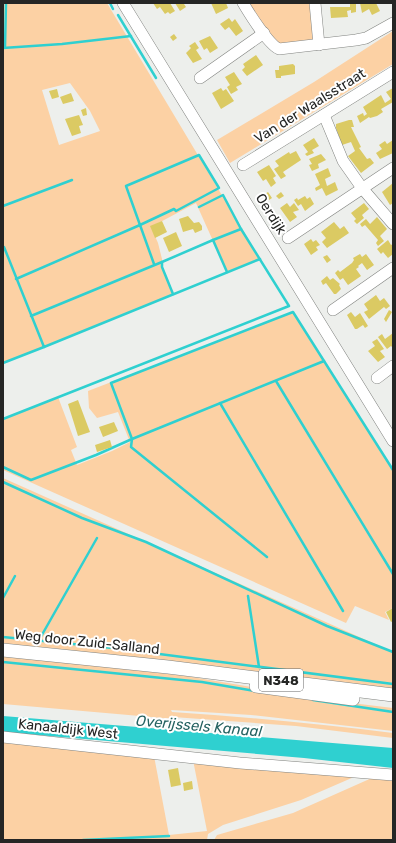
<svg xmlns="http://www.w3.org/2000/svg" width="396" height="843" font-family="Rubik,sans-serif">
<rect width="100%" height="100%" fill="#edefec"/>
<!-- green -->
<g fill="#fcd1a4" fill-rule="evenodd">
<path d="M3 3H107L260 259 227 272 196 203 151 227 158 243 162 259V267L173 294 3 363ZM70 83 90 111 100 131 59 145 42 90Z"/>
<path d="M248 3H311L314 41 284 45 275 41Z"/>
<path d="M393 31V64L230 163 217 140 314 82Z"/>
<path d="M293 312 393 470V608L385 612 389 620 355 606 346 623 3 470V419L58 397 77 447 71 450 77 465 112 451 130 442 118 412 97 418 89 408 88 391Z"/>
<path d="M3 478 393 652V690L51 648 3 644Z"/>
<path d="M3 655 186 676 335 701 393 708V731L251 715 171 710 172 712C246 717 320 724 393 733V738L296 726 173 717 174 719 3 704Z"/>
<path d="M3 742 154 756 169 835 207 831 193 760 354 777 301 800 223 825 208 834 207 840H3Z"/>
<path d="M374 777 393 779V840H214L217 835 293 813Z"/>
</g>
<!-- water -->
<path fill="#2fd0d0" d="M3 716 393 748V768L304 758 3 732Z"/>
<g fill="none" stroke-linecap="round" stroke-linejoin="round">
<!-- stream -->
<g stroke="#2fd0d0" stroke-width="2.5">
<path d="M110 3 113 9"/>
<path d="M118 15 156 78"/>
<path d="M5 47 6 3"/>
<path d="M3 48 62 44 131 36"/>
<path d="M199 155 219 188 176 211 174 209 140 225 126 186Z"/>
<path d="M3 206 72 180"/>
<path d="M4 247 44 347 260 259"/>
<path d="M227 272 213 240 241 229"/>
<path d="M16 279 140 225 154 264"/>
<path d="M173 294 162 267V262L213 240"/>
<path d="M31 316 162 262"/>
<path d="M3 363 44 347"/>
<path d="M276 381 393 574"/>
<path d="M220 403 343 611"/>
<path d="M3 419 289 306 241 229 223 195 199 207"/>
<path d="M3 467 31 480 96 455 132 439 111 383 293 312 393 470"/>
<path d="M3 482 82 518 146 542 327 626 393 652"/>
<path d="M267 557 131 447 132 439 324 361"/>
<path d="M248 596 259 667"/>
<path d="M3 598 15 576"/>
<path d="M3 637 113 648 393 684"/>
<path d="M39 640 97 538"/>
<path d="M3 662 202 682 255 691"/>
<path d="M313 700 393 712"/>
<path d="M83 840 169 836"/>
</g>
</g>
<!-- building -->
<g fill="#dbca63">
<path d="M153 3H170L175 11 170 14 168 12 165 14 160 7 157 9Z"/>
<path d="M175 3H186L184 4 186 7 180 11Z"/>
<path d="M211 3H226L228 8 216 14Z"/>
<path d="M360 3H376L380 11 372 15 369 9 362 13Z"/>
<path d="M350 4H356V12L351 13V10L347 11 348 17 331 18 330 7H350Z"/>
<path d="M229 18 232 22 235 19 243 31 236 36 229 27 225 30 220 24Z"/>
<path d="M174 34 177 38 173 41 170 37Z"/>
<path d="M210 36 218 48 210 53 207 48 204 50 199 41Z"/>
<path d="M195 42 199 48 196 50 202 59 193 63 186 53 191 48 189 46Z"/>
<path d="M256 55 263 65 247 76 242 70 245 67 243 64Z"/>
<path d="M293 64 295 66V74L281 76V78H276L275 70H279V66Z"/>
<path d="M234 72 242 84 236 87 238 90 231 94 227 87 230 85 225 77Z"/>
<path d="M221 88 223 91 226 89 234 101 221 109 212 93Z"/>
<path d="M393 88V102L381 109 383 112 377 116 370 118 369 117 360 123 357 116 363 113 364 116 367 114 363 107 381 95 385 103 391 99 386 92Z"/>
<path d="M57 89 59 97 52 99 49 91Z"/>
<path d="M71 93 74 101 63 104 60 97Z"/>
<path d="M86 108 87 115 83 116 81 110Z"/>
<path d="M79 115 83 125 79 126 81 133 72 136 65 119Z"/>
<path d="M349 120H352L354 127H351L361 147 359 148 367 159 370 158 374 163 361 173 348 156 355 151 351 142 342 145 336 128V124Z"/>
<path d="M314 138 319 146 312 150 314 153 307 156 305 154 308 152 303 145Z"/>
<path d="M393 140V153L380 159 376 153 382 149 379 145 385 141 387 144Z"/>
<path d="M296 151 301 160 283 172 286 176 281 179 274 169 279 166 275 161 289 152 290 154Z"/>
<path d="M321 154 326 160 318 164 319 168 312 171 309 165 312 164 309 159Z"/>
<path d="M269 165 276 176 273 178 276 183 271 187 266 179 263 181 257 172Z"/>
<path d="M328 168 331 176 325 179 327 186 335 182 338 190 326 196 322 188 316 191 315 188 320 185 315 174Z"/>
<path d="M393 183V203L390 205 382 192Z"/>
<path d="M268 192 272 198 269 200 265 194Z"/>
<path d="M281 192 284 196 279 199 276 196Z"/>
<path d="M305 196 307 199 310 197 314 204 305 211 301 204 298 206 294 200 297 198 298 200Z"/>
<path d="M287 203 290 207 294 203 299 210 293 212 297 217 290 222 280 208Z"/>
<path d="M364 203 369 209 362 215 364 218 357 224 354 221 356 219 351 213Z"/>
<path d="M188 216 194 223 199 222 202 226V230L195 233 193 229 183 232 179 219Z"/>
<path d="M377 217 387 229 380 236 384 241 378 246 376 243 378 240 365 225 362 227 360 224 366 219 370 224Z"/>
<path d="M162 221 167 232 155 238 150 226Z"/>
<path d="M334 222 340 229 344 226 349 233 327 248 322 242 326 238 321 232Z"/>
<path d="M176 232 182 246 169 252 163 238Z"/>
<path d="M311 239 313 242 316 240 320 245 316 247 318 250 311 255 304 244Z"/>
<path d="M388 240 391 245 393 244V254L388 258 383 252 381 254 377 249Z"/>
<path d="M360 254 362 257 366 254 374 265 367 270 362 263 358 266 359 267 356 269 361 276 348 285 343 278 340 280 335 273 338 270 340 272 352 263 354 260 353 258Z"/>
<path d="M327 255 331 260 327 263 323 257Z"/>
<path d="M327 276 330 280 333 278 340 284 339 285 341 289 336 294H334L326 283 323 285 321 281Z"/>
<path d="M376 295 380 301 384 298 390 306 386 309 384 307 369 319 364 312 368 310 364 304Z"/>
<path d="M389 310 392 312 386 322 384 319Z"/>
<path d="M351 312 355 317 360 313 368 326 365 328 363 325 357 329H355L347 315Z"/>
<path d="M393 333V348L391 346 387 349 378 337 382 334 385 339Z"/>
<path d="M377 339 384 349 380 351 385 357 378 362 368 351 375 346 372 342Z"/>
<path d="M78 400 90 432 78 436 68 404Z"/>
<path d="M114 422 118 431 103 437 99 427Z"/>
<path d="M110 440 112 447 97 452 95 445Z"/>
<path d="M393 608V621L391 622 386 612Z"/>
<path d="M178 768 181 785 171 787 168 770Z"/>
<path d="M192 781 193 789 184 791 183 783Z"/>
</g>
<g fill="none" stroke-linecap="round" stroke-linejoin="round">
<defs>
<g id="minor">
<path d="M123 3 393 441"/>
<path d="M243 3C249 13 269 45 279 49L356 40 366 38 393 23"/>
<path d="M315 3 319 45"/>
<path d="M200 78 264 33"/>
<path d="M324 115 343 161 362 188 393 224"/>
<path d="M243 165 393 72"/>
<path d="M288 238 393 168"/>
<path d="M333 310 393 268"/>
<path d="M377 378 393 366"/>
<path d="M3 737 240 763 393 775"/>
</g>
<g id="major">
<path d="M3 650 168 667 393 695"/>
<path d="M256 686 353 699"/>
</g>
</defs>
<!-- minor casing -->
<use href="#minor" stroke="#828481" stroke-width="12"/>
<!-- major casing -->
<use href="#major" stroke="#828481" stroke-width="14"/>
<!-- minor -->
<use href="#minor" stroke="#fff" stroke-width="11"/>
<!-- major -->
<use href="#major" stroke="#fff" stroke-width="13"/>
</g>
<g text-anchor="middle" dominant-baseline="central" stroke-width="4" stroke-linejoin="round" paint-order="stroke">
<!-- shield labels -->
<rect fill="#fff" stroke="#666766" stroke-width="1" x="259" y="669" width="44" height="22" rx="3"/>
<g font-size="13" font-weight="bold" fill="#252625">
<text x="281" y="680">N348</text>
</g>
<!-- street labels -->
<g font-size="14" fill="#252625" stroke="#fff">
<text transform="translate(310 106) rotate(-32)">Van der Waalsstraat</text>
<text transform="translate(271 214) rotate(58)">Oerdijk</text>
<text transform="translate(87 642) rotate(6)">Weg door Zuid-Salland</text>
<text transform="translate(68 729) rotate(6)">Kanaaldijk West</text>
</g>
<!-- water labels -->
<g font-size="15" font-style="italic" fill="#266362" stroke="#fff">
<text transform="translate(199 726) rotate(5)">Overijssels Kanaal</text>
</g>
</g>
<!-- border -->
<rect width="396" height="843" fill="none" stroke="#252625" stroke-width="8"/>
</svg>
